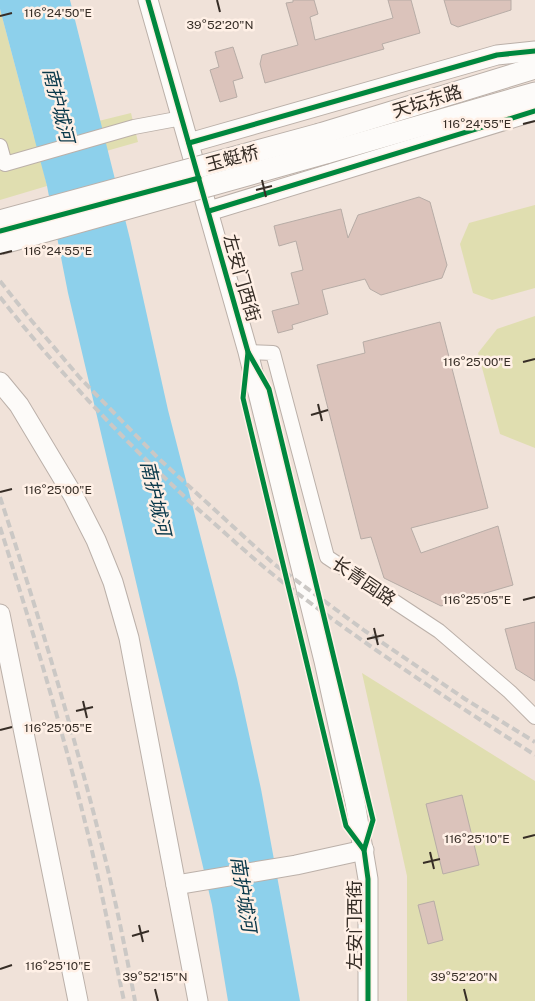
<svg xmlns="http://www.w3.org/2000/svg" width="535" height="1001" font-family="'Public Sans','Noto Sans SC',sans-serif">
<rect width="100%" height="100%" fill="#f0e2d9"/>
<!-- green -->
<g fill="#e0deb0">
<path d="M0 9 34 137 131 113 138 142 43 169 47 186 0 200Z"/>
<path d="M535 205V288L492 300 473 293 460 244 469 223Z"/>
<path d="M535 316V448L500 434 478 353 497 329Z"/>
<path d="M362 673 535 781V1001H407V876Z"/>
</g>
<!-- water -->
<path fill="#8dd0eb" d="M0 0H70L130 239 168 410 237 679 261 789 300 1001H228L212 905 68 293 47 186 0 9Z"/>
<!-- building -->
<g fill="#dbc3bb" stroke="#b7aca6">
<path d="M293 0H314L318 14 310 17 315 40 393 18 388 0H411L420 33 382 44 384 49 265 83 260 64 262 55 298 45 286 3 293 2Z"/>
<path d="M444 0H511V10L458 27 451 24Z"/>
<path d="M233 47 243 78 233 81 237 97 220 102 210 70 219 67 215 52Z"/>
<path d="M419 197 430 202 447 265 442 278 381 295 370 289 365 279 322 290 328 314 292 325 293 329 278 333 272 311 299 304 291 273 303 270 296 241 279 246 274 226 341 209 348 238 358 215Z"/>
<path d="M440 322 488 508 411 528 421 553 498 526 513 585 441 606 384 578 371 537 361 539 317 365 365 353 363 342Z"/>
<path d="M535 622V681L516 669 505 629Z"/>
<path d="M462 795 479 865 443 874 426 804Z"/>
<path d="M434 901 443 940 428 944 418 905Z"/>
</g>
<g fill="none" stroke-linecap="round" stroke-linejoin="round">
<defs>
<g id="street">
<path d="M0 146 5 164 134 127 182 118"/>
<path d="M248 352 273 353 327 557 439 631 510 692 535 717"/>
</g>
<g id="secondary">
<path d="M148 0 248 352 324 661 355 802 368 879V1001"/>
<path d="M189 143 497 55 535 51"/>
<path d="M209 211 535 111"/>
<path d="M0 231 145 193"/>
<path d="M0 382 19 405 73 495 96 540 113 582 129 638 176 885"/>
<path d="M0 614 78 1001"/>
<path d="M198 1001 176 885 296 865 364 850"/>
</g>
<g id="primary">
<path d="M320 134 535 68"/>
<path d="M326 153 535 93"/>
</g>
</defs>
<!-- street casing -->
<use href="#street" stroke="#bbb0a9" stroke-width="16"/>
<!-- secondary casing -->
<use href="#secondary" stroke="#bbb0a9" stroke-width="21"/>
<!-- primary casing -->
<use href="#primary" stroke="#bbb0a9" stroke-width="23"/>
<!-- street -->
<use href="#street" stroke="#fdfbf9" stroke-width="14"/>
<!-- secondary -->
<use href="#secondary" stroke="#fdfbf9" stroke-width="19"/>
<!-- primary -->
<use href="#primary" stroke="#fdfbf9" stroke-width="21"/>
<!-- rail -->
<g stroke="#cbc8c5" stroke-width="4" stroke-dasharray="8 4" stroke-linecap="butt">
<path d="M0 281 31 320 80 378 157 457 274 564 365 631 465 699 535 742"/>
<path d="M0 297C60 374 127 444 199 510 224 532 250 556 276 577 359 641 447 699 535 755"/>
<path d="M0 497C37 610 71 723 100 838 114 892 125 947 135 1001"/>
<path d="M0 527C32 628 62 728 87 830 101 887 112 944 124 1001"/>
</g>
<defs>
<g id="primary-bridge">
<path d="M0 221 320 134"/>
<path d="M0 244 326 153"/>
</g>
</defs>
<!-- primary-bridge casing -->
<use href="#primary-bridge" stroke="#bbb0a9" stroke-width="23" stroke-linecap="butt"/>
<!-- primary-bridge -->
<use href="#primary-bridge" stroke="#fdfbf9" stroke-width="21"/>
<defs>
<g id="cycleway">
<path d="M148 0 248 352 269 389 373 820 364 850"/>
<path d="M189 143 497 55 535 51"/>
<path d="M209 211 535 111"/>
<path d="M0 231 199 178"/>
<path d="M248 352 243 398 346 826 364 850 368 879V1001"/>
</g>
</defs>
<!-- cycleway casing -->
<use href="#cycleway" stroke="#fff0e6" stroke-width="8"/>
<!-- cycleway -->
<use href="#cycleway" stroke="#00873e" stroke-width="5"/>
</g>
<!-- ticks -->
<path fill="none" stroke="#362d26" stroke-width="2" d="M217 0 220 12M0 16 12 13M523 124 535 121M262 180 266 197M256 190 272 186M0 254 12 251M523 362 535 359M318 404 322 421M311 415 328 410M0 492 12 489M523 600 535 597M374 628 378 645M367 639 384 635M83 701 87 718M76 711 93 707M0 730 12 727M523 838 535 835M430 852 434 869M423 863 440 859M139 925 143 942M132 936 149 931M0 969 12 965M155 989 158 1001M464 989 467 1001"/>
<g text-anchor="middle" dominant-baseline="central" stroke-width="5" stroke-linejoin="round" paint-order="stroke">
<!-- street labels -->
<g font-size="18" fill="#362d26" stroke="#fff0e6">
<text transform="translate(427 101) rotate(-17)">天坛东路</text>
<text transform="translate(232 158) rotate(-15)">玉蜓桥</text>
<text transform="translate(242 278) rotate(74)">左安门西街</text>
<text transform="translate(364 581) rotate(34)">长青园路</text>
<text transform="translate(354 925) rotate(-90)">左安门西街</text>
</g>
<!-- water labels -->
<g font-size="19" font-style="italic" fill="#09384a" stroke="#fff0e6">
<text transform="translate(59 105) rotate(76)">南护城河</text>
<text transform="translate(156 498) rotate(77)">南护城河</text>
<text transform="translate(244 894) rotate(81)">南护城河</text>
</g>
</g>
<g font-size="12" text-anchor="middle" fill="#362d26" stroke="#fff0e6" stroke-width="5" stroke-linejoin="round" paint-order="stroke">
<text x="58" y="17">116°24'50"E</text>
<text x="220" y="29">39°52'20"N</text>
<text x="477" y="128">116°24'55"E</text>
<text x="58" y="255">116°24'55"E</text>
<text x="477" y="366">116°25'00"E</text>
<text x="58" y="494">116°25'00"E</text>
<text x="477" y="604">116°25'05"E</text>
<text x="58" y="732">116°25'05"E</text>
<text x="477" y="843">116°25'10"E</text>
<text x="58" y="970">116°25'10"E</text>
<text x="155" y="981">39°52'15"N</text>
<text x="464" y="981">39°52'20"N</text>
</g>
</svg>
